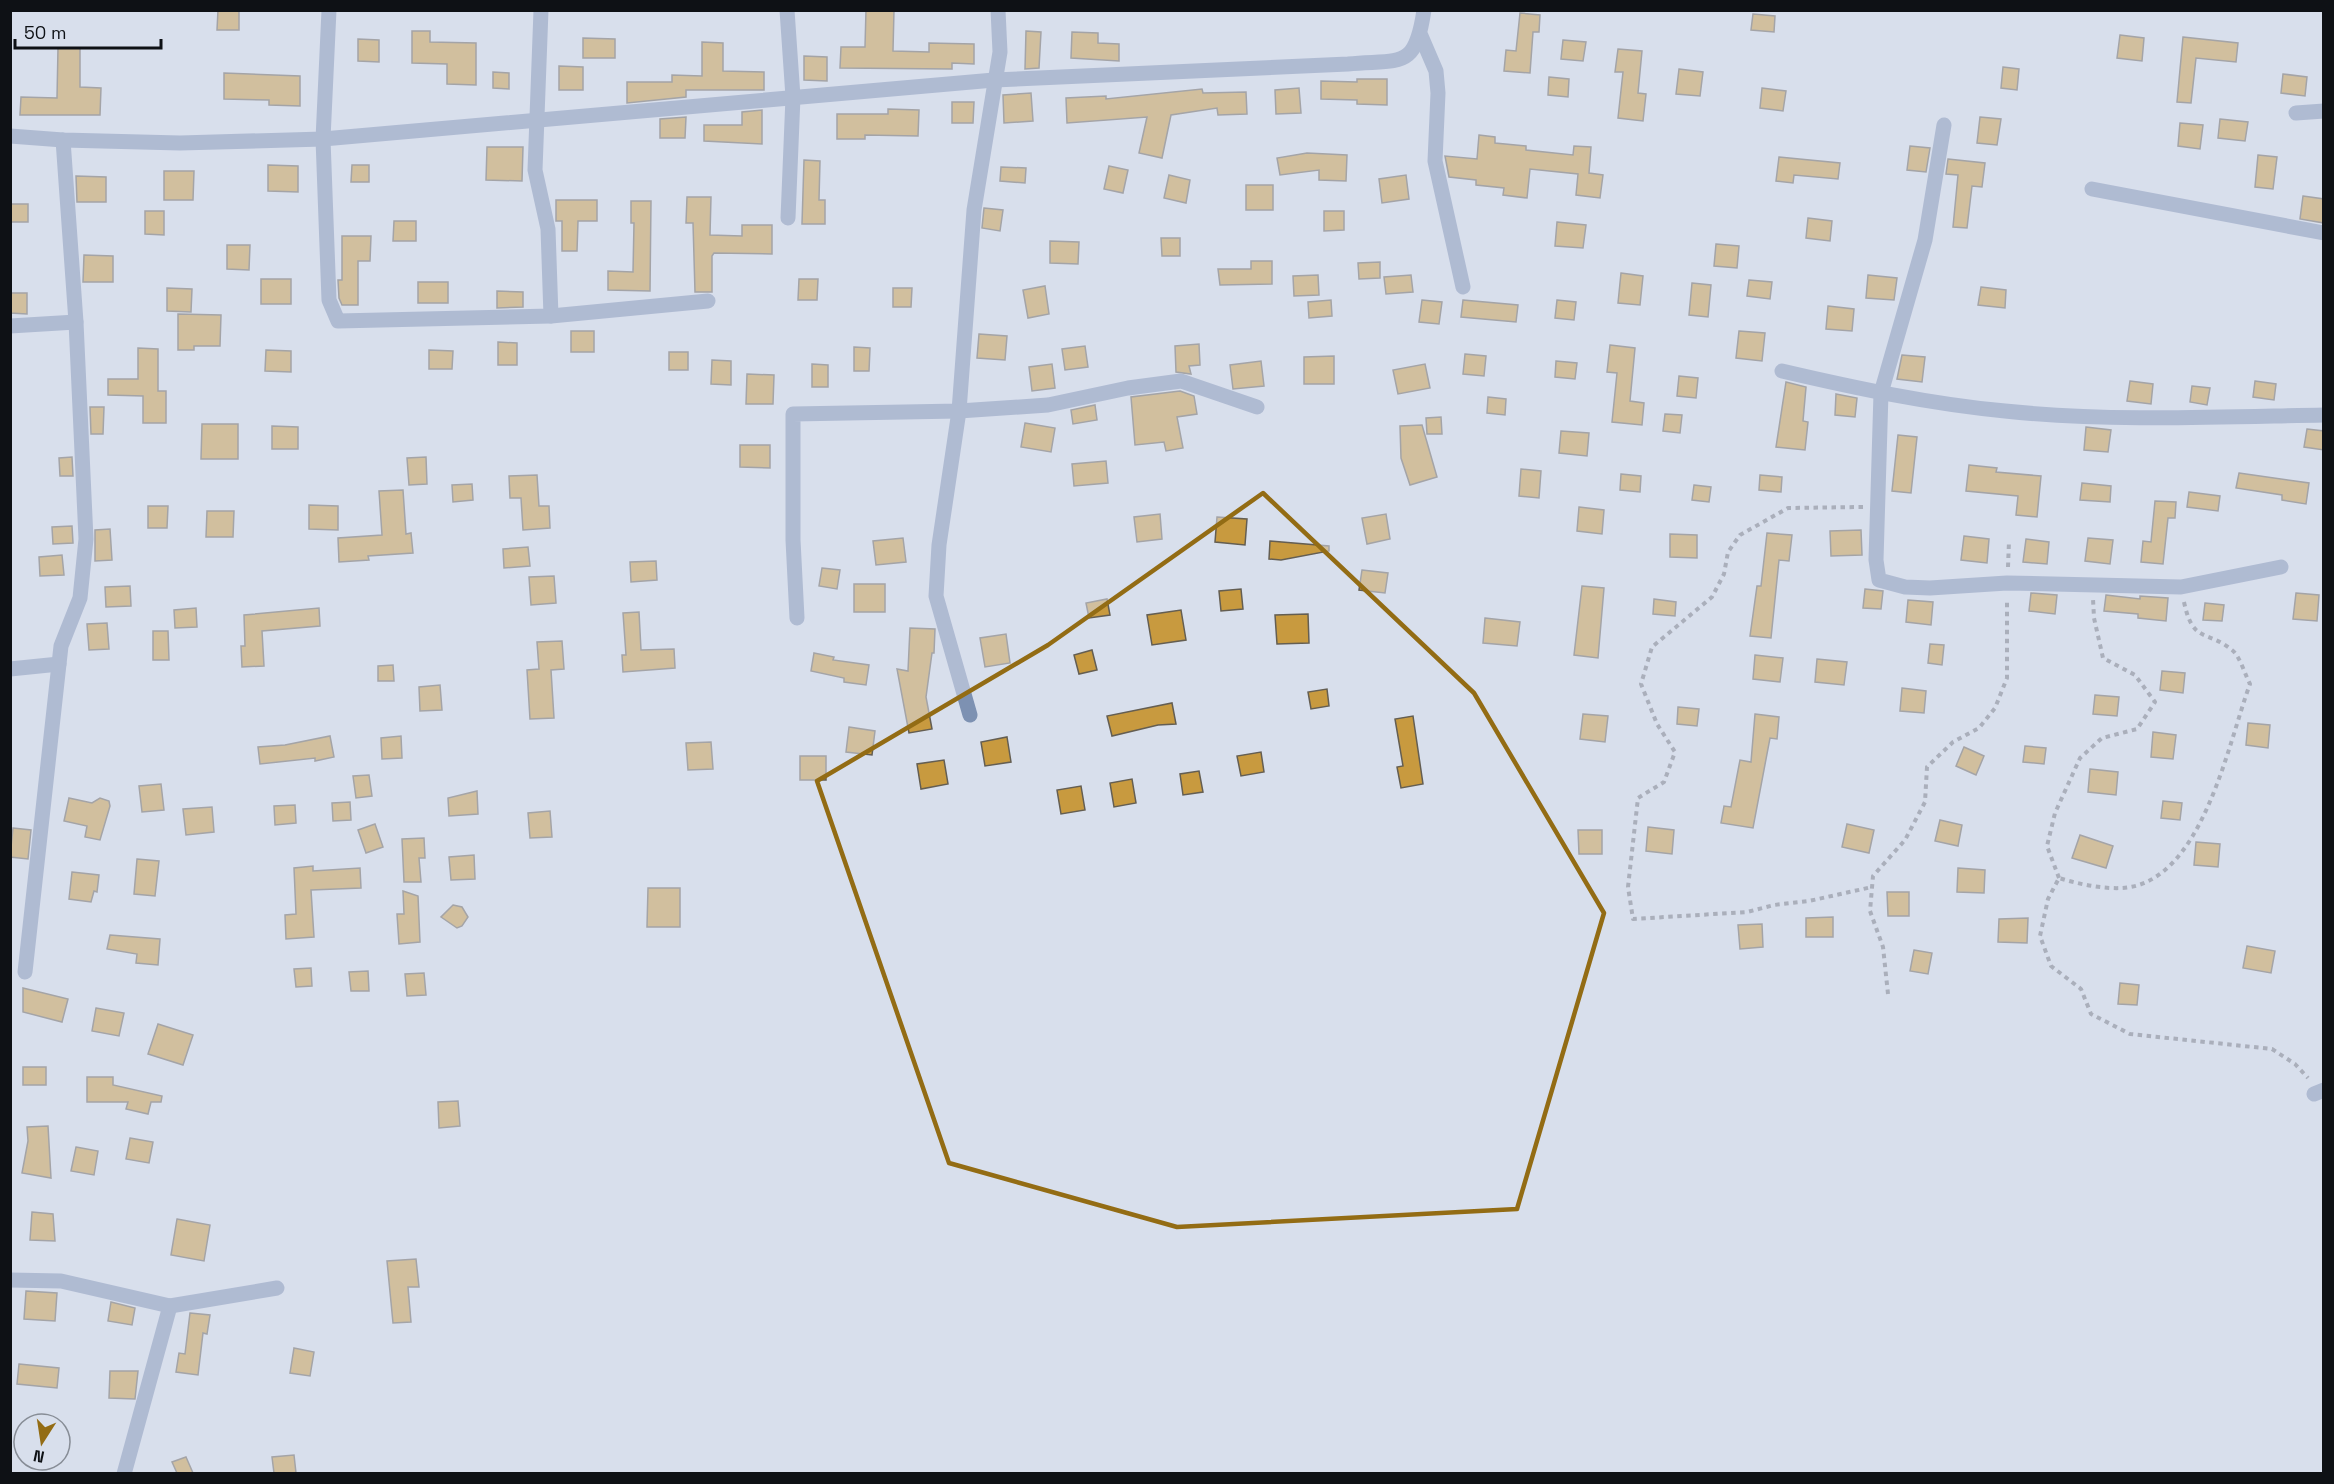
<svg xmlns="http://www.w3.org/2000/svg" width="2334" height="1484" font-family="'Space Grotesk',sans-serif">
<rect width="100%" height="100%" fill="#d8dfec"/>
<!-- building -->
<g fill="#c89a3f" stroke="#645e52" stroke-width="1.5">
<path d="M218 10H239V30H217Z"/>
<path d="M866 10H894L893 51 929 52V43L974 44V64L952 63V69L840 68 841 47H865Z"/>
<path d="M1520 13 1540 15 1539 32H1533L1530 73 1504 71 1506 50 1516 51Z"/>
<path d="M1753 14 1775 16 1774 32 1751 30Z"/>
<path d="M412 31H430V42L476 43V85L447 84V64L412 63Z"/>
<path d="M1026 31 1041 32 1039 68 1025 69Z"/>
<path d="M1072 32 1098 33V43L1119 44V61L1071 58Z"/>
<path d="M2120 35 2144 38 2142 61 2117 58Z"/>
<path d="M2183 37 2238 43 2236 62 2196 58 2191 103 2177 102Z"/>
<path d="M583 38 615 39V58H583Z"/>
<path d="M358 39 379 40V62L358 61Z"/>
<path d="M1563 40 1586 42 1583 61 1561 59Z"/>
<path d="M702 42 723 43V71L764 72V90H686V97L627 103V82H672V75L702 76Z"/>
<path d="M58 48H80V87L101 88 100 115H20L21 97 57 98Z"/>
<path d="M1618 49 1642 51 1638 93 1646 94 1643 121 1618 118 1623 72H1615Z"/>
<path d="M804 56 827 57V81L804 80Z"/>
<path d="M559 66 583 67V90H559Z"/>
<path d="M2003 67 2019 69 2017 90 2001 88Z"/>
<path d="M1679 69 1703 72 1700 96 1676 94Z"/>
<path d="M493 72 509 73V89L493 88Z"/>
<path d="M224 73 300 76V106L269 105V100L224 99Z"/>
<path d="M2283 74 2307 77 2305 96 2281 93Z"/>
<path d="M1549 77 1569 79 1568 97 1548 95Z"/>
<path d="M1357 79H1387V105L1357 104V100L1321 99V81L1357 82Z"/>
<path d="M1299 88 1301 113 1276 114 1275 90Z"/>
<path d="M1762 88 1786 91 1783 111 1760 108Z"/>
<path d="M1202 89 1203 93 1246 92 1247 114 1218 115 1217 108 1171 115 1162 158 1139 153 1147 117 1067 123 1066 98 1106 96V99Z"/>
<path d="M1031 93 1033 121 1004 123 1003 95Z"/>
<path d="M952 102H974L973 123H952Z"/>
<path d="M888 109 919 110 918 136 865 135V139H837V114H888Z"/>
<path d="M762 110V144L704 141V125H742V112Z"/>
<path d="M686 117 685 138H660V119Z"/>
<path d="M1980 117 2001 119 1997 145 1977 143Z"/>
<path d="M2220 119 2248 122 2245 141 2218 138Z"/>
<path d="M2180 123 2203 125 2200 149 2178 146Z"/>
<path d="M1479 135 1495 137V143L1526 146V150L1573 155 1574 146 1591 147 1589 173 1603 175 1600 198 1576 195 1578 174 1530 169 1527 198 1503 195 1504 188 1476 185V180L1449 177 1445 156 1477 159Z"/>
<path d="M1910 146 1930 148 1926 172 1907 170Z"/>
<path d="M487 147H523L522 181 486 180Z"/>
<path d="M1307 153 1347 155 1346 181 1319 180V170L1280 175 1277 158Z"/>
<path d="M2258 155 2277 157 2273 189 2255 187Z"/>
<path d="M1779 157 1840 163 1838 179 1794 175 1793 183 1776 181Z"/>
<path d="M1948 159 1985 163 1982 187 1972 186 1967 228 1953 227 1958 175 1946 174Z"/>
<path d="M804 160 820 161 819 200H825V224H802Z"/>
<path d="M268 165 298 166V192L268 191Z"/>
<path d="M352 165H369V182H351Z"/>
<path d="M1109 166 1128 170 1123 193 1104 189Z"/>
<path d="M1001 167 1026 168 1025 183 1000 181Z"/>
<path d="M164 171H194L193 200H164Z"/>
<path d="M1169 175 1190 180 1186 203 1164 198Z"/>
<path d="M1406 175 1409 199 1382 203 1379 179Z"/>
<path d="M76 176 106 177V202H77Z"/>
<rect x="1246" y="185" width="27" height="25"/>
<path d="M2303 196 2324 199V223L2300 219Z"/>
<path d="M687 197H711L710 235 742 236V225H772V254L714 253 712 256V292H695L693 223H686Z"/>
<path d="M556 200H597V221H578L577 251H562V221H556Z"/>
<path d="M631 201H651L650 291 608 290V271L633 272 634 223H631Z"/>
<rect x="10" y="204" width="18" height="18"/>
<path d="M984 208 1003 210 1000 231 982 228Z"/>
<path d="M145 211H164V235L145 234Z"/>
<path d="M1324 211H1344V230L1324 231Z"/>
<path d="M1808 218 1832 221 1830 241 1806 238Z"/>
<path d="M394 221H416V241H393Z"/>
<path d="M1557 222 1586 225 1583 248 1555 246Z"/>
<path d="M342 236H371L370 261H358V305H342L339 298 338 280H342Z"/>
<path d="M1161 238H1180V256H1162Z"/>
<path d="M1050 241 1079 242 1078 264 1050 263Z"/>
<path d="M1716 244 1739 246 1737 268 1714 266Z"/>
<path d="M227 245H250L249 270 227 269Z"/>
<path d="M84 255 113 256V282H83Z"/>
<path d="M1251 261H1272V284L1220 285 1218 269H1251Z"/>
<path d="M1380 262V278L1359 279 1358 263Z"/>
<path d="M1621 273 1643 276 1640 305 1618 303Z"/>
<path d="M1318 275 1319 295 1294 296 1293 276Z"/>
<path d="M1411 275 1413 292 1386 294 1384 277Z"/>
<path d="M1868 275 1897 278 1894 300 1866 298Z"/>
<rect x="261" y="279" width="30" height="25"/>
<path d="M799 279H818L817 300H798Z"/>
<path d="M1749 280 1772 282 1770 299 1747 296Z"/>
<rect x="418" y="282" width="30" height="21"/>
<path d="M1692 283 1711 285 1708 317 1689 315Z"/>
<path d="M1045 286 1049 314 1028 318 1023 290Z"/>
<path d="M1981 287 2006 290 2005 308 1978 305Z"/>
<path d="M167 288 192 289 191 312 167 311Z"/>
<path d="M893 288H912L911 307H893Z"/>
<path d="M497 291 523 292V307L497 308Z"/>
<path d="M10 293H27V314L10 313Z"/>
<path d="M1331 300 1332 316 1309 318 1308 302Z"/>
<path d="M1422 300 1442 302 1439 324 1419 322Z"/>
<path d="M1463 300 1518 305 1516 322 1461 317Z"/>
<path d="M1557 300 1576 302 1574 320 1555 318Z"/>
<path d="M1828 306 1854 309 1852 331 1826 329Z"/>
<path d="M178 314 221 315 220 346H194V350H178Z"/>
<rect x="571" y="331" width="23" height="21"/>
<path d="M1739 331 1765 333 1762 361 1736 358Z"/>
<path d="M979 334 1007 336 1005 360 977 358Z"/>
<path d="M498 342 517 343V365H498Z"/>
<path d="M1199 344 1200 365 1189 366 1191 374 1176 372 1175 346Z"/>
<path d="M1610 345 1635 348 1630 401 1644 403 1642 425 1612 422 1617 373 1607 372Z"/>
<path d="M1085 346 1088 367 1065 370 1062 349Z"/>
<path d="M854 347 870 348 869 371H854Z"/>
<path d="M138 348 158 349V391H166V423H143V396L108 395V379H138Z"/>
<path d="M266 350 291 351V372L265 371Z"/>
<path d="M429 350 453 351 452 369H429Z"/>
<rect x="669" y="352" width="19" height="18"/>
<path d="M1465 354 1486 356 1484 376 1463 374Z"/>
<path d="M1902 355 1925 357 1922 382 1897 379Z"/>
<path d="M1334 356V384H1304V357Z"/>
<path d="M712 360 731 361V385L711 384Z"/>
<path d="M1261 361 1264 386 1233 389 1230 365Z"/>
<path d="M1556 361 1577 363 1575 379 1555 377Z"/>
<path d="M812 364 828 365V387H812Z"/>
<path d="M1052 364 1055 388 1032 391 1029 367Z"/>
<path d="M1425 364 1430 388 1398 394 1393 370Z"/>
<path d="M747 374 774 375 773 404H746Z"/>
<path d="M1679 376 1698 378 1696 398 1677 396Z"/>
<path d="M2130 381 2153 384 2151 404 2127 401Z"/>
<path d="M2255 381 2276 384 2274 400 2253 397Z"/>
<path d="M1786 382 1806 387 1803 421 1808 422 1805 450 1776 447Z"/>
<path d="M2192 386 2210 388 2207 405 2190 402Z"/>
<path d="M1180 391 1194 396 1197 414 1177 417 1183 448 1166 451 1164 442 1135 445 1131 397Z"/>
<path d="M1836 394 1857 398 1855 417 1835 415Z"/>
<path d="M1488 397 1506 399 1505 415 1487 413Z"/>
<path d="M1095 405 1097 420 1073 424 1071 410Z"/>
<path d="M90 407H104L103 434H91Z"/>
<path d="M1665 414 1682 415 1680 433 1663 431Z"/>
<path d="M1441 417 1442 434H1427L1426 418Z"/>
<path d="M1025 423 1055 428 1051 452 1021 447Z"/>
<path d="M202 424H238V459H201Z"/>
<path d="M1422 425 1437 477 1410 485 1401 458 1400 426Z"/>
<path d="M272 426 298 427V449H272Z"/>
<path d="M2086 427 2111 430 2108 452 2084 450Z"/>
<path d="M2307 429 2324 431V450L2304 447Z"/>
<path d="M1561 431 1589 433 1587 456 1559 453Z"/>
<path d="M1898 435 1917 437 1911 493 1892 491Z"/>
<path d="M740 445H770V468L740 467Z"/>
<path d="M72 457 73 476H60L59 458Z"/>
<path d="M426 457 427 484 409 485 407 458Z"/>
<path d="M1106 461 1108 483 1074 486 1072 464Z"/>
<path d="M1969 465 1997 468 1996 472 2041 476 2037 517 2016 515 2018 496 1966 491Z"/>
<path d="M1521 469 1541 471 1539 498 1519 496Z"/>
<path d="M2239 473 2309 483 2306 504 2282 500V495L2236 488Z"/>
<path d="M1621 474 1641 476 1640 492 1620 490Z"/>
<path d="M537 475 539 506H549L550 528 523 530 521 498H510L509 476Z"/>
<path d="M1760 475 1782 477 1781 492 1759 490Z"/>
<path d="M2082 483 2111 486 2110 502 2080 500Z"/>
<path d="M472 484 473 500 453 502 452 485Z"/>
<path d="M1694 485 1711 487 1709 502 1692 500Z"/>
<path d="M403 490 406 534 411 533 413 553 368 556 369 560 339 562 338 538 382 535 379 491Z"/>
<path d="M2189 492 2220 496 2218 511 2187 507Z"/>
<path d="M2155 501 2176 502 2175 518H2168L2163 564 2141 562 2143 541 2151 542Z"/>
<path d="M309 505 338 506V530L309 529Z"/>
<path d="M148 506H168L167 528H148Z"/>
<path d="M1579 507 1604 510 1602 534 1577 531Z"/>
<path d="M207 511H234L233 537H206Z"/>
<path d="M1160 514 1162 539 1137 542 1134 517Z"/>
<path d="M1386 514 1390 539 1367 544 1362 518Z"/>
<path d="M1217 517 1247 519 1245 545 1215 542Z"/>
<path d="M72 526 73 543 53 544 52 527Z"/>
<path d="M110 529 112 560 95 561V530Z"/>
<path d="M1861 530 1862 555 1831 556 1830 531Z"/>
<path d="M1767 533 1792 535 1789 561 1779 560 1771 638 1750 636 1757 586H1761Z"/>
<path d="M1670 534 1697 535V558L1670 557Z"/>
<path d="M1964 536 1989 539 1987 563 1961 560Z"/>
<path d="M903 538 906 562 876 565 873 541Z"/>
<path d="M2088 538 2113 540 2110 564 2085 561Z"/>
<path d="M2026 539 2049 542 2047 564 2023 562Z"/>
<path d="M1270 541 1329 546V551L1281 560 1269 559Z"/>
<path d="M528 547 530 566 504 568 503 549Z"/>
<path d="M62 555 64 575 40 576 39 557Z"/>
<path d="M656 561 657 580 631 582 630 562Z"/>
<path d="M822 568 840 570 837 589 819 586Z"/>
<path d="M1362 570 1388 573 1385 593 1359 590Z"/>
<path d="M554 576 556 603 531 605 529 577Z"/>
<rect x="854" y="584" width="31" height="28"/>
<path d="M130 586 131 606 106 607 105 587Z"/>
<path d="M1582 586 1604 588 1598 658 1574 655Z"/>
<path d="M1241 589 1243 609 1221 611 1219 591Z"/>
<path d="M1865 589 1883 591 1881 609 1863 608Z"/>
<path d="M2031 593 2057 595 2055 614 2029 611Z"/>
<path d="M2296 593 2319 595 2317 621 2293 619Z"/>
<path d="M2106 595 2140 599V596L2168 598 2166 621 2138 618V614L2104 611Z"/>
<path d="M1107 599 1110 615 1089 618 1086 603Z"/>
<path d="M1654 599 1676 602 1675 616 1653 614Z"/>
<path d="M1908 600 1933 602 1931 625 1906 622Z"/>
<path d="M2205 603 2224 605 2222 621 2203 620Z"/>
<path d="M196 608 197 627 175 628 174 610Z"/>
<path d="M319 608 320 626 262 631 264 666 242 667 241 646H245L244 615Z"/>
<path d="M1181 610 1186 640 1152 645 1147 615Z"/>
<path d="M639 612 641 650 674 649 675 668 623 672 622 655H626L623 613Z"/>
<path d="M1308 614 1309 643 1277 644 1275 615Z"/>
<path d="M1485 618 1520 622 1517 646 1483 643Z"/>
<path d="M107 623 109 649 89 650 87 624Z"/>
<path d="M910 628 935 629 934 653H932L926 697 932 729 909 733 897 669 908 671Z"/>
<path d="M153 631H168L169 660H153Z"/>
<path d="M1006 634 1010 663 985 667 980 638Z"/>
<path d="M562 641 564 669 551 670 554 718 530 719 527 670 539 669 537 642Z"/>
<path d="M1930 644 1944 645 1942 665 1928 663Z"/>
<path d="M1092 650 1097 670 1079 674 1074 655Z"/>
<path d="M814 653 834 657 833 660 869 665 866 685 844 682V678L811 671Z"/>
<path d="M1755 655 1783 658 1780 682 1753 679Z"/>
<path d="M1817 659 1847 662 1844 685 1815 682Z"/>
<path d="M393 665 394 681H378V666Z"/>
<path d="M2162 671 2185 673 2183 693 2160 690Z"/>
<path d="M440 685 442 710 420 711 419 687Z"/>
<path d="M1902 688 1926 691 1924 713 1900 711Z"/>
<path d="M1327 689 1329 706 1311 709 1308 692Z"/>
<path d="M2095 695 2119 697 2117 716 2093 714Z"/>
<path d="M1172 703 1176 724 1158 725 1112 736 1107 716Z"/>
<path d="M1678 707 1699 709 1697 726 1677 724Z"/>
<path d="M1583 714 1608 716 1605 742 1580 739Z"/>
<path d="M1755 714 1779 717 1777 739 1770 738 1753 828 1721 823 1724 806 1731 807 1740 760 1751 762Z"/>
<path d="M1413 716 1423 784 1401 788 1397 767 1403 766 1395 719Z"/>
<path d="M2248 723 2270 725 2268 748 2246 745Z"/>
<path d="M849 727 875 731 872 755 846 752Z"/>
<path d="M2153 732 2176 735 2173 759 2151 757Z"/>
<path d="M330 736 334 757 315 761V758L260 764 258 747 285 745Z"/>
<path d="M401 736 402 758 382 759 381 738Z"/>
<path d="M1007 737 1011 762 985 766 981 742Z"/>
<path d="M711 742 713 769 688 770 686 743Z"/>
<path d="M2025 746 2046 748 2044 764 2023 762Z"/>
<path d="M1964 747 1984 756 1976 775 1956 766Z"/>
<path d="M1261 752 1264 772 1241 776 1237 756Z"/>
<rect x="800" y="756" width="26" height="24"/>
<path d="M944 760 948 784 921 789 917 764Z"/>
<path d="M2090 769 2118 772 2116 795 2088 792Z"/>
<path d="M1199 771 1203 792 1183 795 1180 774Z"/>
<path d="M369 775 372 796 356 798 353 776Z"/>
<path d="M1132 779 1136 803 1114 807 1110 783Z"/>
<path d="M161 784 164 810 142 812 139 786Z"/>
<path d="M1081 786 1085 810 1061 814 1057 790Z"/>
<path d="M477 791 478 814 449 816 448 798Z"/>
<path d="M69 798 92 803 100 798 109 801 110 806 100 840 85 837 87 826 64 821Z"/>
<path d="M2163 801 2182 803 2180 820 2161 818Z"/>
<path d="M350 802 351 820 333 821 332 803Z"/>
<path d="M295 805 296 823 275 825 274 806Z"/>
<path d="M212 807 214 832 186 835 183 809Z"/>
<path d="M550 811 552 837 530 838 528 813Z"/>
<path d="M1940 820 1962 825 1958 846 1935 841Z"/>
<path d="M375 824 383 847 366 853 358 830Z"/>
<path d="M1847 824 1874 830 1869 853 1842 847Z"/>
<path d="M1648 827 1674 830 1672 854 1646 851Z"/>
<path d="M13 828 31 830 28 859 10 857Z"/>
<path d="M1578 830H1602V854H1579Z"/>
<path d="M2080 835 2113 846 2106 868 2072 858Z"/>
<path d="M424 838 425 858H419L421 882H404L402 839Z"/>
<path d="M2196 842 2220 844 2218 867 2194 865Z"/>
<path d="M474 855 475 879 451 880 449 857Z"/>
<path d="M137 859 159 861 155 896 134 894Z"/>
<path d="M313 866V871L360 868 361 888 311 890 314 937 286 939 285 915 296 914 294 868Z"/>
<path d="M1958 868 1985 870 1984 893 1957 892Z"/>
<path d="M72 872 99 875 97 892 94 891 91 902 69 899Z"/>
<path d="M648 888H680V927H647Z"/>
<path d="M403 891 418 896 420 942 399 944 397 914H404Z"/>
<path d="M1887 892H1909V916H1888Z"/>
<path d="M453 905 462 907 468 917 462 926 457 928 441 917Z"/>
<path d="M1833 917V937H1806V918Z"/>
<path d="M2028 918 2027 943 1998 942 1999 919Z"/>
<path d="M1762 924 1763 947 1740 949 1738 925Z"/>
<path d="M110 935 160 939 158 965 136 963 137 954 107 949Z"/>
<path d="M2247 946 2275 951 2271 973 2243 968Z"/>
<path d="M1914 950 1932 953 1928 974 1910 971Z"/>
<path d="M311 968 312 986 296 987 294 969Z"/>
<path d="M368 971 369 991H351L349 972Z"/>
<path d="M424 973 426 995 407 996 405 974Z"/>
<path d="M2120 983 2139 985 2137 1005 2118 1004Z"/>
<path d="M23 988 68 999 62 1022 23 1012Z"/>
<path d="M96 1008 124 1013 119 1036 92 1031Z"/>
<path d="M158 1024 193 1035 183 1065 148 1054Z"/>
<rect x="23" y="1067" width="23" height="18"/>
<path d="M87 1077H113V1085L162 1096 161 1102H151L148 1114 126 1109 128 1102H87Z"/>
<path d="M458 1101 460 1126 439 1128 438 1102Z"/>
<path d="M48 1126 51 1178 22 1173 28 1141 27 1127Z"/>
<path d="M130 1138 153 1142 149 1163 126 1159Z"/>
<path d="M76 1147 98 1151 94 1175 71 1171Z"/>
<path d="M32 1212 53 1214 55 1241 30 1240Z"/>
<path d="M177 1219 210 1225 204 1261 171 1255Z"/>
<path d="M416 1259 419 1287H408L411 1322 393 1323 387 1261Z"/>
<path d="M26 1291 57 1293 55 1321 24 1319Z"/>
<path d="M111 1302 135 1308 132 1325 108 1321Z"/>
<path d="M190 1313 210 1315 207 1334 203 1333 198 1375 176 1372 179 1353 185 1354Z"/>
<path d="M294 1348 314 1352 310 1376 290 1373Z"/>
<path d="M19 1364 59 1368 57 1388 17 1384Z"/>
<path d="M110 1371H138L135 1399 109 1398Z"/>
<path d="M294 1455 296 1473H274L272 1457Z"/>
<path d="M186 1457 193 1473H177L172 1462Z"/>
</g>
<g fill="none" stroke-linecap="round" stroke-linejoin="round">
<!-- path -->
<g stroke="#71767e" stroke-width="4" stroke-dasharray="4.5 4.5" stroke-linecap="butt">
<path d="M1863 507 1788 508 1740 535 1728 552 1724 574 1712 597 1652 647 1641 684 1657 724 1675 752 1664 782 1638 798 1628 887 1633 919 1747 912 1774 905 1809 901 1872 887"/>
<path d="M2008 567 2009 541"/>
<path d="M2184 602C2193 644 2206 629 2232 650 2240 656 2245 675 2250 684 2228 743 2202 884 2122 888 2102 889 2078 884 2059 878L2048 899 2040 936 2051 966 2081 989 2091 1014 2130 1034 2272 1049 2295 1064 2308 1078"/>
<path d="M2059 878 2047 846 2055 813 2080 758 2102 738 2137 729 2155 702 2135 675 2103 658 2094 618 2093 599"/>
<path d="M1888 994 1883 947 1870 911 1873 876 1905 840 1925 802 1927 767 1953 742 1979 728 1995 708 2007 678V599"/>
</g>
<!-- street -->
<g stroke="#7d91b2" stroke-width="15">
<path d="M329 10 323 139 329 300 338 321 551 316 708 301"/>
<path d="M541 10 535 170 548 229 551 316"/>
<path d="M787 10 793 97 788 218"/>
<path d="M1421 36 1436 71 1438 93 1435 161 1463 287"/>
<path d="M2296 113 2324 111"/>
<path d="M1944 125 1925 240 1881 393 1876 560 1879 580 1905 587 1930 588 2007 583 2181 587 2281 567"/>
<path d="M10 136 63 140 180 143 323 139 994 80 1348 64C1401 59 1415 71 1424 10"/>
<path d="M2092 189 2324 233"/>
<path d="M10 326 76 322"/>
<path d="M1782 371C1855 388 1930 404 2005 411 2111 422 2218 417 2324 415"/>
<path d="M797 618 793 540V414L959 411 1048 405 1128 388 1181 381 1257 407"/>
<path d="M10 669 59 664"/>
<path d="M970 715 936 596 939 545 959 411 974 210 1000 52 998 10"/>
<path d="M25 972 61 646 80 598 86 539 76 322 63 140"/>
<path d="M2314 1094 2324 1090"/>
<path d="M10 1280 61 1281 170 1306 277 1288"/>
<path d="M124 1474 170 1306"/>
</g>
</g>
<!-- marked area -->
<path d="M0 0H2334V1484H0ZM1263 493 1474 693 1604 913 1517 1209 1177 1227 949 1163 817 781 1048 645Z" fill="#d8dfec" fill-opacity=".55" fill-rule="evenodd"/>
<path fill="none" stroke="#936c14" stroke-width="4.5" stroke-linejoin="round" d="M1263 493 1474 693 1604 913 1517 1209 1177 1227 949 1163 817 781 1048 645Z"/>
<!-- border -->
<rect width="2334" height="1484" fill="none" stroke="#0e1115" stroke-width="24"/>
<!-- north arrow -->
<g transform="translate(42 1442) rotate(192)"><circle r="28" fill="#d8dfec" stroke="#878d96" stroke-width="1.5"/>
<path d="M0-4.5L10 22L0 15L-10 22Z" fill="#936c14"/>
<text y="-9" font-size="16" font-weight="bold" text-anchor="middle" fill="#0e1115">N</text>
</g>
<!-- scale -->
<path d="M15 39v9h146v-9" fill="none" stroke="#0e1115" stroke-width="3"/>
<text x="24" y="39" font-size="18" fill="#0e1115" stroke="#d8dfec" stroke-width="4.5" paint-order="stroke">50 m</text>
</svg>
